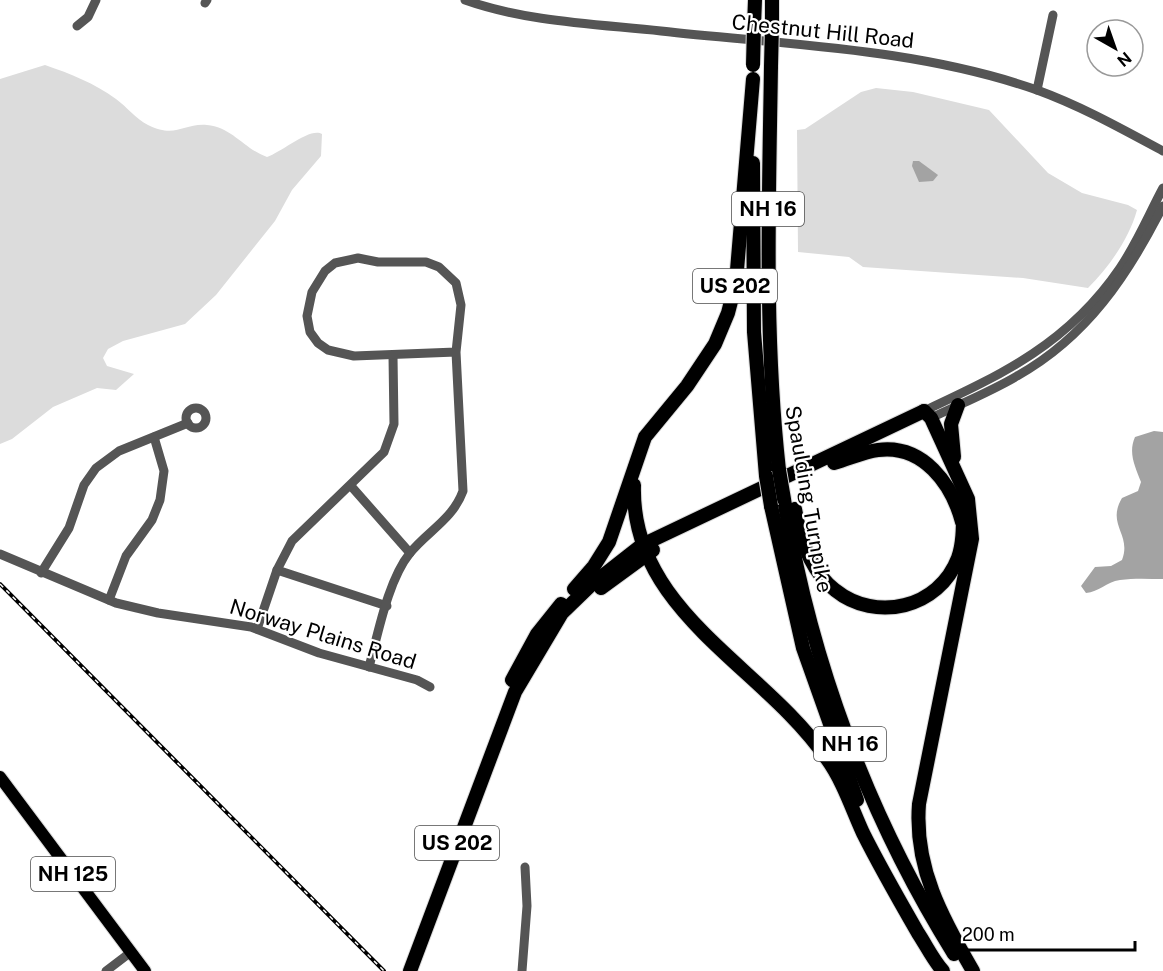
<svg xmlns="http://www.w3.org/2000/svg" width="1163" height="971" font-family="'Public Sans',sans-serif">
<rect width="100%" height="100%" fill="#fff"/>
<!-- green -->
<g fill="#dcdcdc">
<path d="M45 65C71 74 94 83 116 99 127 107 136 119 148 125 176 139 183 123 207 125 232 127 244 149 267 157 282 152 310 127 322 134L321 156 292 190 275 221 216 295 185 324 123 341 108 349 103 358 107 366 134 374 116 390 97 388 53 407 12 439 0 444V79Z"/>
<path d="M876 88 913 92 989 110 1048 173 1082 193 1128 205 1137 210C1129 239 1109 267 1088 288L1023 278 863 267 849 257 798 252 797 130 805 129 861 92Z"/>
</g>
<!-- water -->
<g fill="#a3a3a3">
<path d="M913 161H919L938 175 933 181 919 182 912 166Z"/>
<path d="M1154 431 1163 432V579C1149 579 1134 578 1120 580 1106 582 1099 592 1086 593L1081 586 1095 567 1111 566 1122 560C1132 534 1106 525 1122 498L1138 491 1141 482C1135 466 1128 453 1135 437Z"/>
</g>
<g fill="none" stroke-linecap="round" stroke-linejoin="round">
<defs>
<path id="major" d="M0 777 145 971"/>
<g id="highway">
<path d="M772 25V0"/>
<path d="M754 26 755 0"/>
<path d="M771 66C769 201 764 335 779 470"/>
<path d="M753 163 754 332 766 476"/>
<path d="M924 411 931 418 968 499 972 539 919 804C914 867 942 918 973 971"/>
<path d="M954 457 951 424 958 405"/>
<path d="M834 463C849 459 863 452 878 450 923 444 952 484 962 522"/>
<path d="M634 485C630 612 764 666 827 759 843 781 852 809 863 833 880 867 899 900 918 933 926 945 933 960 943 971"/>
<path d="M784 499C810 660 868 816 954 954"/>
<path d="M771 506 803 648 857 800"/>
<path d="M795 509C800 538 810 571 835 590 876 623 939 608 958 558 963 544 963 528 963 513"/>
<path d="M601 588 653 550"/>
<path d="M574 589 594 566 609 542 645 437 687 386 715 344 728 313 736 282 753 79"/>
<path d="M512 680 537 634 561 604"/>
<path d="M410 971 515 692 562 613 591 585 642 545 924 411"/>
</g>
</defs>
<!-- major casing -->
<use href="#major" stroke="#dbdbdb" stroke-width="14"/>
<!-- highway casing -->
<use href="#highway" stroke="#dbdbdb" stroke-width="16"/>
<!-- minor -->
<g stroke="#555" stroke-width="9">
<path d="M465 0C527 22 596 24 661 31 786 45 917 48 1037 90 1081 106 1122 129 1163 151"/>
<path d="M205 3 207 0"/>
<path d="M77 26 88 17 96 0"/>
<path d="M1037 90 1053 15"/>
<circle cx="196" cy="418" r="10"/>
<path d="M924 411C1003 374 1069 343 1120 268 1137 243 1149 214 1163 188"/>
<path d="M931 418C960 404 990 392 1017 376 1087 337 1128 275 1163 206"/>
<path d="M351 486 410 553"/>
<path d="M0 554 116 603 158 613 251 627 319 653 417 680 430 687"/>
<path d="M277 570 387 606"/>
<path d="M41 573 69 528 84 485 96 468 119 451 188 423"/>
<path d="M109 600 126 556 152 520 160 500 164 471 154 437"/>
<path d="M257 629 277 570 292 541 384 452 394 424 393 356"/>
<path d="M369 667C378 634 388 580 410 553 428 531 453 519 463 491L456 352 461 305 456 283 439 267 426 262H378L358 258 335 263 325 271 312 292 307 316 310 332 318 343 328 350 354 356 456 352"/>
<path d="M106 971 131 952"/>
<path d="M522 971 527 906 525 867"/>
</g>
<!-- major -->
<use href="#major" stroke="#000" stroke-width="12"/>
<!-- highway -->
<use href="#highway" stroke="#000" stroke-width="14"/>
<defs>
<path id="rail" d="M0 584 384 971"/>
</defs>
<!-- rail casing -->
<use href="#rail" stroke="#000" stroke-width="4"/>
<!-- rail -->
<use href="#rail" stroke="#fff" stroke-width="1.5" stroke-dasharray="4.5" stroke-linecap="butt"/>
<defs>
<g id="highway-bridge">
<path d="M753 65 754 26"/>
<path d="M771 66 772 25"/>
<path d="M779 470 784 499"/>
<path d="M766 476 771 506"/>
</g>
</defs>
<!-- highway-bridge casing -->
<use href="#highway-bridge" stroke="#dbdbdb" stroke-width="16" stroke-linecap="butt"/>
<!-- highway-bridge -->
<use href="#highway-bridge" stroke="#000" stroke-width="14"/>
</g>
<g text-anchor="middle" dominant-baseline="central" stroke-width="4.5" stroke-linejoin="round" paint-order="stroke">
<!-- shield labels -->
<g fill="#fff" stroke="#4c4c4c" stroke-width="1.5">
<rect x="732" y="192" width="72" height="34" rx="4.5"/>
<rect x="693" y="269" width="84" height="34" rx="4.5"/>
<rect x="814" y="727" width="72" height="34" rx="4.5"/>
<rect x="415" y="826" width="84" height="34" rx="4.5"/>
<rect x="31" y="857" width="84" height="34" rx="4.5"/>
</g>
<g font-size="20" font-weight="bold" fill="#000">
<text x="768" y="209">NH 16</text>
<text x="735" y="286">US 202</text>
<text x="850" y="744">NH 16</text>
<text x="457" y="843">US 202</text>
<text x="73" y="874">NH 125</text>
</g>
<!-- street labels -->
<g font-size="21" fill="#000" stroke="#fff">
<text transform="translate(823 31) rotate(6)">Chestnut Hill Road</text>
<text transform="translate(809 499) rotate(80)">Spaulding Turnpike</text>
<text transform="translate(323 634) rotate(17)">Norway Plains Road</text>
</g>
</g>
<!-- north arrow -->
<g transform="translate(1115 48) rotate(140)"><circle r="28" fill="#ffffff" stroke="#999999" stroke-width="1.5"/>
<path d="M0-4.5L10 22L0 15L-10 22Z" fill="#000000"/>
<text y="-9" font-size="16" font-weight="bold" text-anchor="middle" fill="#000000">N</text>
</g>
<!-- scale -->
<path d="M953 941v9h182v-9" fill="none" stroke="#000000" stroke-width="3"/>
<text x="962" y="941" font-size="18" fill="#000000" stroke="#ffffff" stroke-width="4.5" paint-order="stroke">200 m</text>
</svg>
